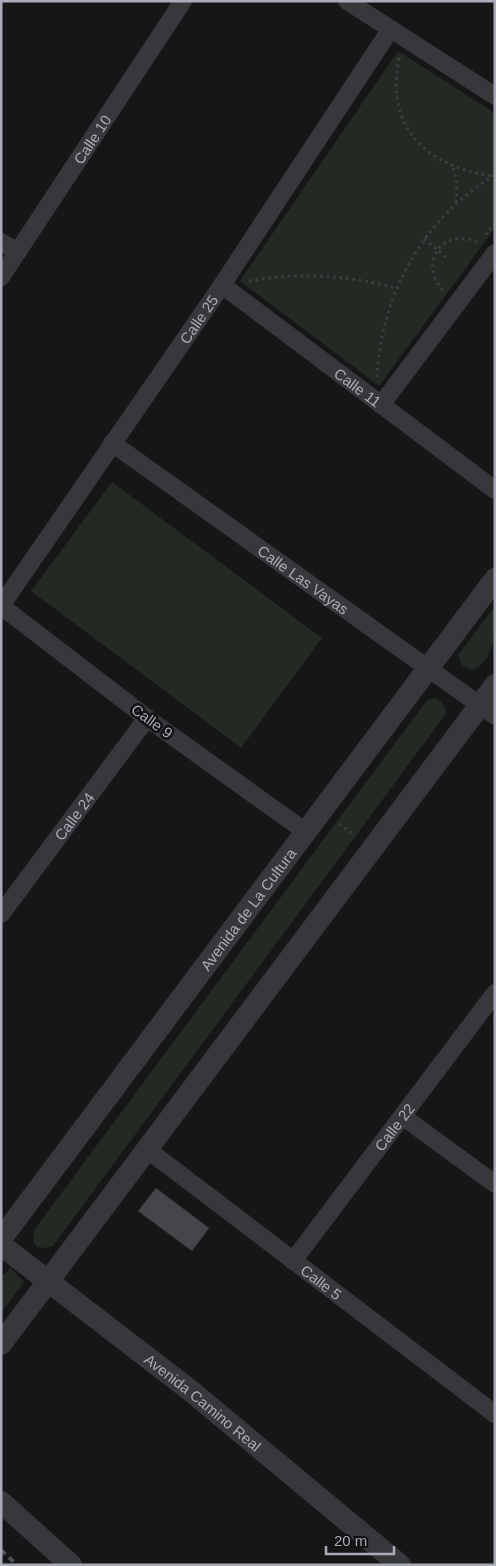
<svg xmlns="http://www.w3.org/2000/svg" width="496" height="1566" font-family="Helvetica,sans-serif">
<rect width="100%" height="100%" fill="#161617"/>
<!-- green -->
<g fill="#222a23">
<path d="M398 51 495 113V228L379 386 240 281Z"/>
<path d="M112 482 322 638 241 748 31 591Z"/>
<path d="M495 606C495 633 496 659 472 670L462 665 458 655Z"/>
<path d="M435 698 441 701 446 709 445 715 53 1246 46 1248 37 1247 33 1242 34 1230 427 700Z"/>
<path d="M11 1268 24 1282 1 1313V1277Z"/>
</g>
<!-- building -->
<path fill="#45464a" stroke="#303033" d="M156 1188 209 1228 192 1251 138 1211Z"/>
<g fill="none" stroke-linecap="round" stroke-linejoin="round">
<!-- path -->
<g stroke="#3d3e43" stroke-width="3" stroke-dasharray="2.5 4" stroke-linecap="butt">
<path d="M399 58C385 128 426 166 492 176"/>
<path d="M453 168 457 183 456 204"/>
<path d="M486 235 495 222"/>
<path d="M424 239 447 258"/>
<path d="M249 281C300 272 346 275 396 288"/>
<path d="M443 290C417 261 444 226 479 243"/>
<path d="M377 377C381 294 423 218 495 175"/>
<path d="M339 824 354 835"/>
</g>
<!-- minor -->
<g stroke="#37373c" stroke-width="18">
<path d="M347 1 495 96"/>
<path d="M1 242 18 252"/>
<path id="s1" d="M1 277 183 1"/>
<path id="s2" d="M222 285 495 490"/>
<path d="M381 405 495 253"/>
<path id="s3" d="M112 443 495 716"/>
<path id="s4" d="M306 832 147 718 1 606 222 285 390 30"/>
<path id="s5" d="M1 914 147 718"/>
<path d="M402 1116 495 1184"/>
<path id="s6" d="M148 1150 495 1414"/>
<path id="s7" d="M293 1261 495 993"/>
</g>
<!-- tertiary -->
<g stroke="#37373c" stroke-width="22">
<path id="s8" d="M1 1239 495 579"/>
<path id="s9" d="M1 1245 191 1391 400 1565"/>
<path d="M1 1344 495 685"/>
<path d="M1 1502 71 1565"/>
</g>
<!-- rail -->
<path stroke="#505157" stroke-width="4" stroke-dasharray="6 5" stroke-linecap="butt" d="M1 1550 17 1565"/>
</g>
<g text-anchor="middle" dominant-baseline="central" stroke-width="5" stroke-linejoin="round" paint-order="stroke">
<!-- street labels -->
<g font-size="15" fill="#a9acb6" stroke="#111112">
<text stroke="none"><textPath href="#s1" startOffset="165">Calle 10</textPath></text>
<text stroke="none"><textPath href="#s4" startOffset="728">Calle 25</textPath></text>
<text stroke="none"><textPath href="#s2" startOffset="170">Calle 11</textPath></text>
<text stroke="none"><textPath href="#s3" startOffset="235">Calle Las Vayas</textPath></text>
<text transform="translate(152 721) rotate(36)">Calle 9</text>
<text stroke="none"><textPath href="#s5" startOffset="122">Calle 24</textPath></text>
<text stroke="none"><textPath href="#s8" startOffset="412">Avenida de La Cultura</textPath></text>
<text stroke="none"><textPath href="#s7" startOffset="168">Calle 22</textPath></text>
<text stroke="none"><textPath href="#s6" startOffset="218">Calle 5</textPath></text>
<text stroke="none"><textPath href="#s9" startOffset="256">Avenida Camino Real</textPath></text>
</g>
</g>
<!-- border -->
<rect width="496" height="1566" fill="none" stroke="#a9acb6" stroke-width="5"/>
<!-- scale -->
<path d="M326 1546v8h68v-8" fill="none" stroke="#a9acb6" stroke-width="2.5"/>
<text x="334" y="1546" font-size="15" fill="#a9acb6" stroke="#111112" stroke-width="4" paint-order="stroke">20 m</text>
</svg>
